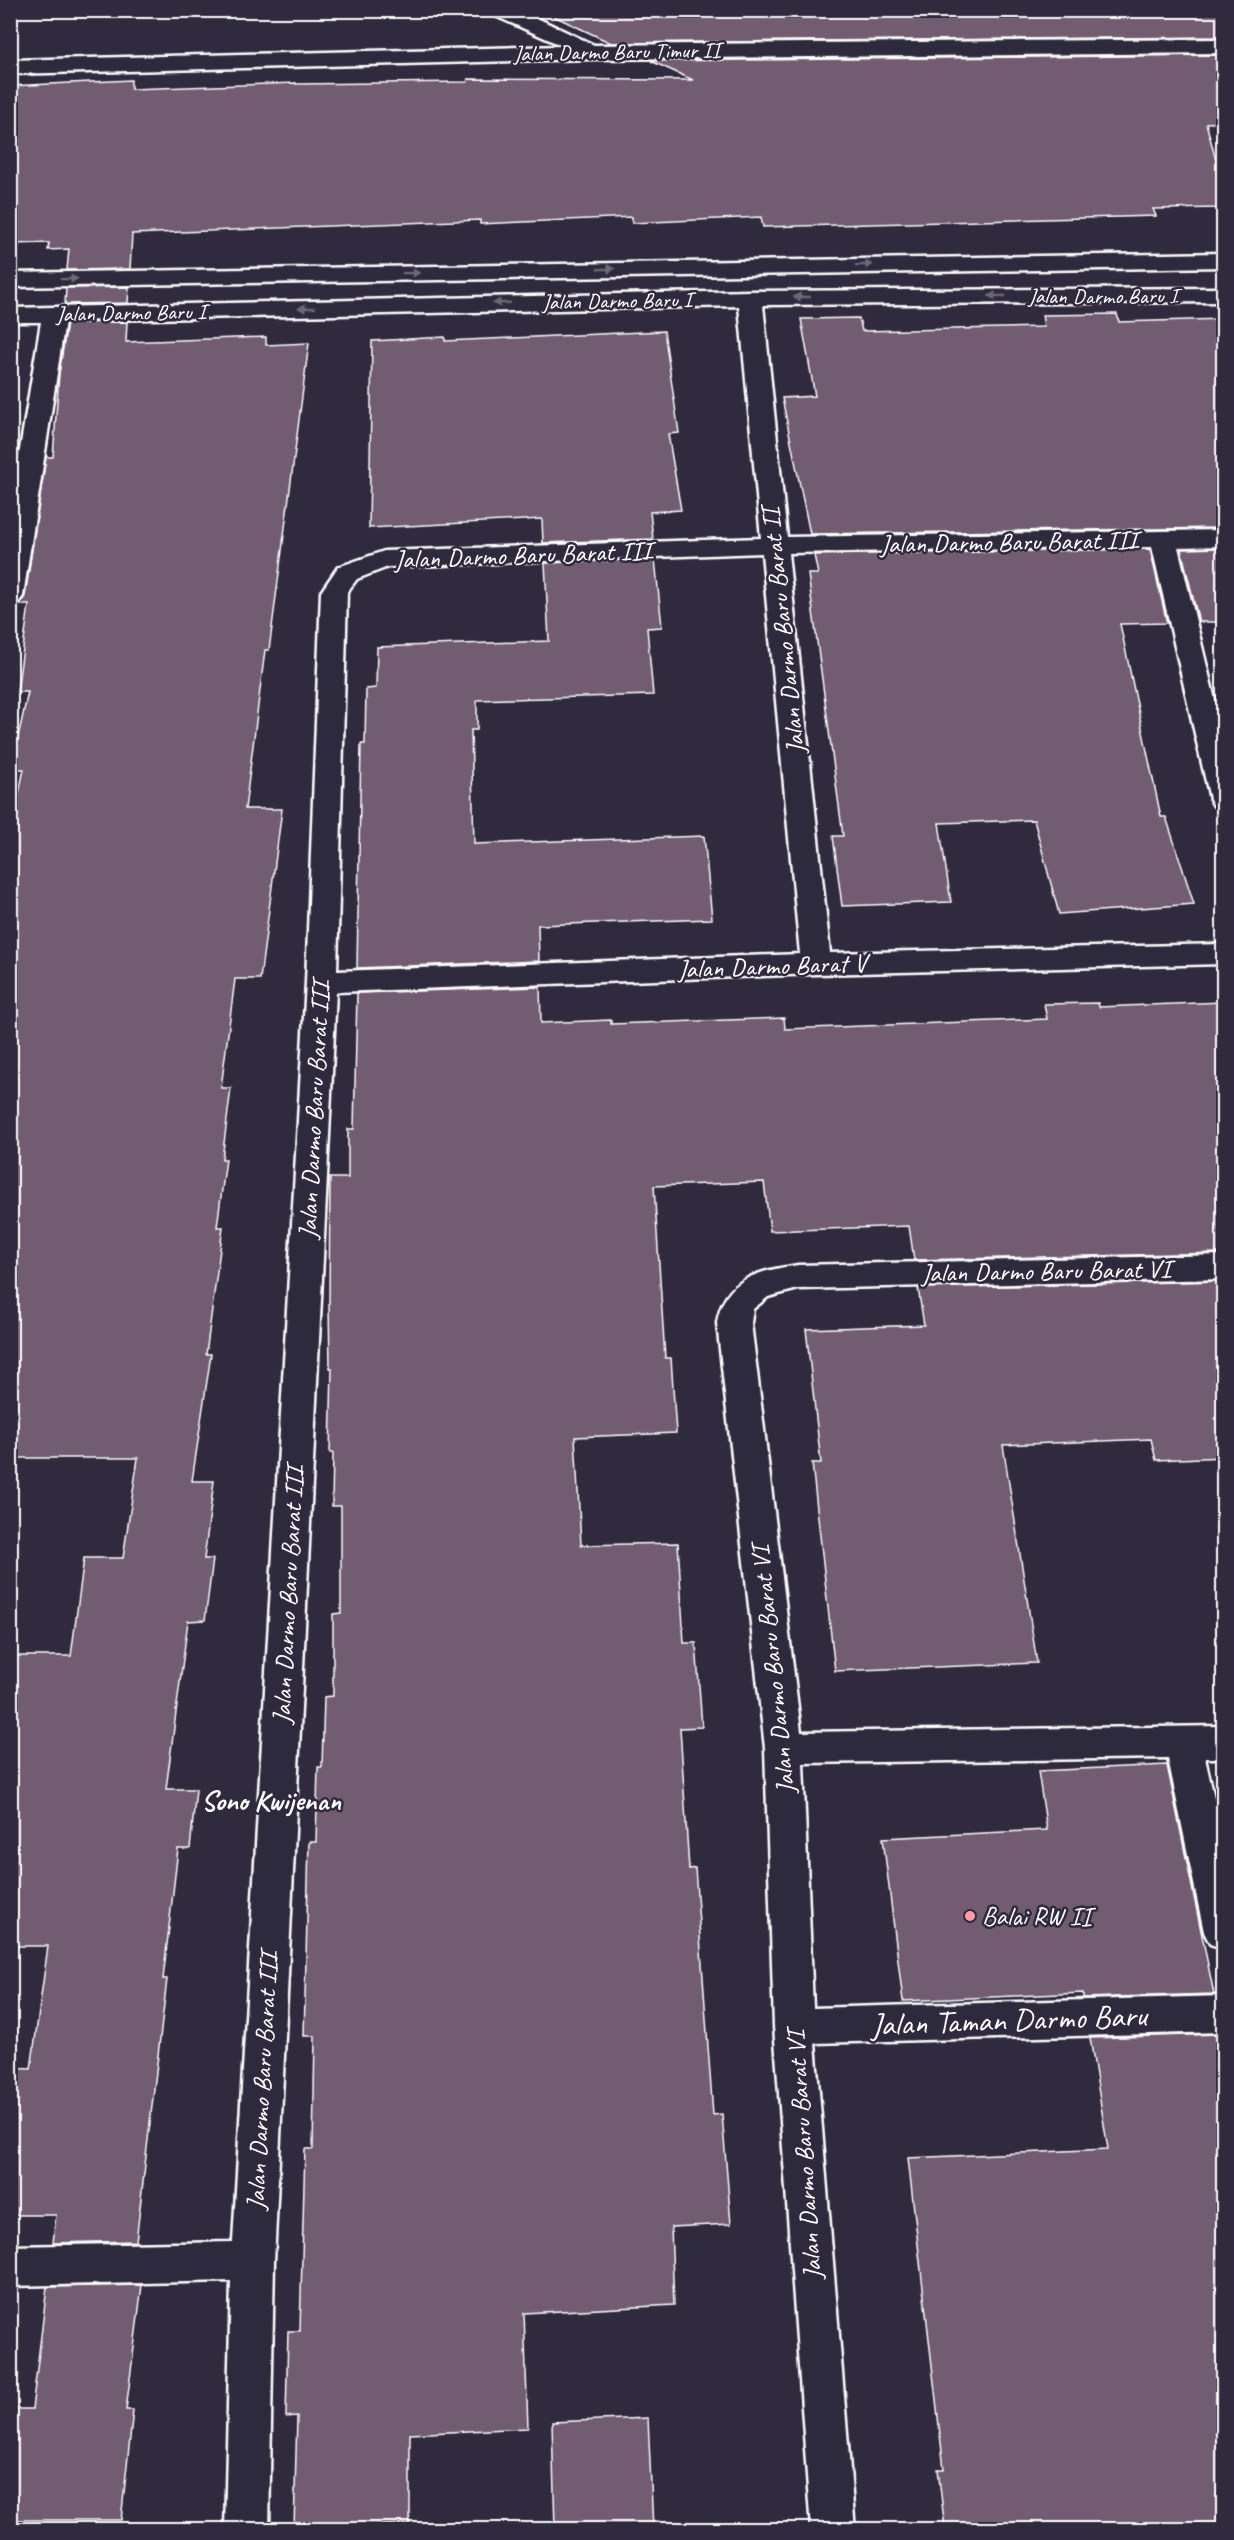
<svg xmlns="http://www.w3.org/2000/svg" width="1234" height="2540" font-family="Caveat,sans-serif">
<rect width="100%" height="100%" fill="#2f2a3d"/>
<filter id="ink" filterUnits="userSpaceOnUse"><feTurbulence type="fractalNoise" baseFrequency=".0167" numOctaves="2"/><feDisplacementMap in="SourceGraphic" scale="12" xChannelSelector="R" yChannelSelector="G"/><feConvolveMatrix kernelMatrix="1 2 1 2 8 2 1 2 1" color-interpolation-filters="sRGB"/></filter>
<g filter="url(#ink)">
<!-- building -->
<g fill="#715b71" stroke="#fff" stroke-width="1.5">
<path d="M541 10H1224V37L611 43Z"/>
<path d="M1224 55V122L1206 123 1224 190V208L1153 209 1156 216 763 227 761 217 632 223V217L480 224V220L132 234 130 269 67 270 69 249 48 250 49 243 10 244V86L131 80V89L296 83V84L467 82 468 79 693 80 651 61Z"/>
<path d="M129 287 128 303 65 304 66 288Z"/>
<path d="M1117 314 1119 322 1224 319V528L810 534 782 398 815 396 801 319 859 318 862 331 1044 327 1042 315Z"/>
<path d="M127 322 126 342 266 337V345L309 343 269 650H265L245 809H282L260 979H235L221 1088H231L222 1159H226L217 1227H223L206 1354H211L192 1481H214L204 1559H213L205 1620 188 1621 166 1789H196L190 1849H178L163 1979H167L136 2241 53 2243 56 2215H10V2068L31 2069 48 1946H10V1656H71L84 1558H123L138 1458H10V836L24 769H11L28 692H17L29 605H16L21 603 25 596 46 457H53L59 374 67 323Z"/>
<path d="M664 331 679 433 668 434 681 510 650 512 653 539 543 543 542 519 369 528 372 341 445 337V341Z"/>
<path d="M1224 548V622H1199L1181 549Z"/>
<path d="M1150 549 1167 623 1120 624 1161 817H1166L1194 904 1059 914 1034 820 939 823 951 902 842 906 833 836H843L808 574H818L814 555Z"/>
<path d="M655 559 662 627 647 628 653 695 477 700V730H471L474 844 704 836 712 919 538 925 539 961 357 968 361 744H365L366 689 376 688 377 647 549 641 545 563Z"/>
<path d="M540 987 541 1023 611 1020V1024L784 1018 785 1029 1047 1019 1044 1004 1098 1003 1099 1007 1224 1002V1253L914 1260 909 1226 770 1231 764 1182 654 1186 665 1358H671L676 1433 575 1437 581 1545 678 1543 684 1643H696L702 1727 680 1728 689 1869 695 1868 713 2115 722 2114 731 2224 671 2227 674 2305 524 2313 528 2428 410 2434V2524L294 2529 297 2416 286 2417 288 2331H300L305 2149H313L315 2036H304L309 1842H316L318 1767H322L324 1697 333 1696V1614L341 1613V1506H332L333 1453H330L332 1368H330L329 1304 330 1178H348V1129H354L357 993Z"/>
<path d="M1224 1281V1457L1156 1460 1151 1439 1003 1445 1037 1663 835 1671 812 1463H821L806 1329 924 1325 918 1288Z"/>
<path d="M1167 1765 1214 1994 1083 1998V1993L903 2001 883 1838 1047 1830 1038 1771Z"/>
<path d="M1221 2034 1224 2046V2529H945L938 2469H944L908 2158 1108 2149 1090 2038Z"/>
<path d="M142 2285 126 2410H133L121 2520H10V2409H32L47 2287Z"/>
<path d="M648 2418 653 2529H555L552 2422Z"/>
</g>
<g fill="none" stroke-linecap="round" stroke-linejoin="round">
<defs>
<g id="minor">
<path d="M491 10H520L594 45 1224 39V53L593 59 10 74V60L563 46 493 15Z"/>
<path d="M1224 253V267L10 287V273Z"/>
<path d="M1224 288V302L763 305 787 537 1224 530V546L1178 547 1224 737V808L1214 806 1210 799 1152 547 788 553 830 953 1224 944V964L816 974 336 992 274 2261 269 2530H225L231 2281 10 2286V2246L233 2242 306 982 321 592 338 567 384 551 761 538 739 306 65 321 23 596 19 602 10 604V510L41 322H10V308L750 291ZM762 553 800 954 337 971 347 592 357 579 388 567Z"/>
<path d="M1224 1255V1279L798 1289 768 1297 753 1309 751 1323 801 1732 1224 1726V1758H1205L1224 1841V1949L1210 1944 1204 1932 1168 1758 803 1763 813 2008 1224 1996V2032L815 2043 855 2530H811L774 2026 765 1748 717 1323C724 1278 759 1271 798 1265Z"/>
</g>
</defs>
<!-- minor casing -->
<use href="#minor" stroke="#fff" stroke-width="5"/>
<!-- minor -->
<use href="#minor" fill="#2f2a3d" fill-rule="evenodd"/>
</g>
<!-- one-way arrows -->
<defs><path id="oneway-solid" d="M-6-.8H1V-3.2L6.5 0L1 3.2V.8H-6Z" transform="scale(1.5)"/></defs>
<g fill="#6d6a77">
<use href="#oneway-solid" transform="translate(864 265) rotate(-1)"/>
<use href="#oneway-solid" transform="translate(606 269) rotate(-1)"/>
<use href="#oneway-solid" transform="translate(411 273) rotate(-1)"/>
<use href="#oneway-solid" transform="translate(69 279) rotate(-1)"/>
<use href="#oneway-solid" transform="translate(997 296) rotate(180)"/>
<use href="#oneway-solid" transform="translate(802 297) rotate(180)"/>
<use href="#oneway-solid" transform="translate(502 303) rotate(179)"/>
<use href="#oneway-solid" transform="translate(307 308) rotate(179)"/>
</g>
</g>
<!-- markers -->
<circle fill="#ff9aa2" stroke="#2f2a3d" stroke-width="2" cx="970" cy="1916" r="6"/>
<g text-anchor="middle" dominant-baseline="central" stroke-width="5" stroke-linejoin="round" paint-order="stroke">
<!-- far-street labels -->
<g font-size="22" fill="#fff" stroke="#2f2a3d">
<text transform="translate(617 52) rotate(-1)">Jalan Darmo Baru Timur II</text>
<text x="1103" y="296">Jalan Darmo Baru I</text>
<text transform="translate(617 301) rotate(-1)">Jalan Darmo Baru I</text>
<text transform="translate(131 313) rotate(-1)">Jalan Darmo Baru I</text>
</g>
<!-- street labels -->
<g font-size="26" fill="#fff" stroke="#2f2a3d">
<text transform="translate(1009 542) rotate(-1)">Jalan Darmo Baru Barat III</text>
<text transform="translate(523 555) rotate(-2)">Jalan Darmo Baru Barat III</text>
<text transform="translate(783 631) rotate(-96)">Jalan Darmo Baru Barat II</text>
<text transform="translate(772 966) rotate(-2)">Jalan Darmo Barat V</text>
<text transform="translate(314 1110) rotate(-87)">Jalan Darmo Baru Barat III</text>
<text transform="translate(1046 1271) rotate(-1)">Jalan Darmo Baru Barat VI</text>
<text transform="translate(288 1595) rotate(-87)">Jalan Darmo Baru Barat III</text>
<text transform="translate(773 1670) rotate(-96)">Jalan Darmo Baru Barat VI</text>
<text transform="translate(262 2081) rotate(-87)">Jalan Darmo Baru Barat III</text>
<text transform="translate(804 2155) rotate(-94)">Jalan Darmo Baru Barat VI</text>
</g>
<!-- poi labels -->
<g font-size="26" fill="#fff" stroke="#2f2a3d" text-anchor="start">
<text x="982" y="1916">Balai RW II</text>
</g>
<!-- quarter labels -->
<g font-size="28" font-weight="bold" fill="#fff" stroke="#2f2a3d">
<text x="271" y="1800">Sono Kwijenan</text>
</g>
<!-- near-street labels -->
<g font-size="32" fill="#fff" stroke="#2f2a3d">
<text transform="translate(1009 2020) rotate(-2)">Jalan Taman Darmo Baru</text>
</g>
</g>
<!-- margin -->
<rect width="1234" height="2540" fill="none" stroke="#2f2a3d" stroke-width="36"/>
<rect x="18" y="18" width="1198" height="2504" fill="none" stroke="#fff" stroke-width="2" filter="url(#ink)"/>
</svg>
